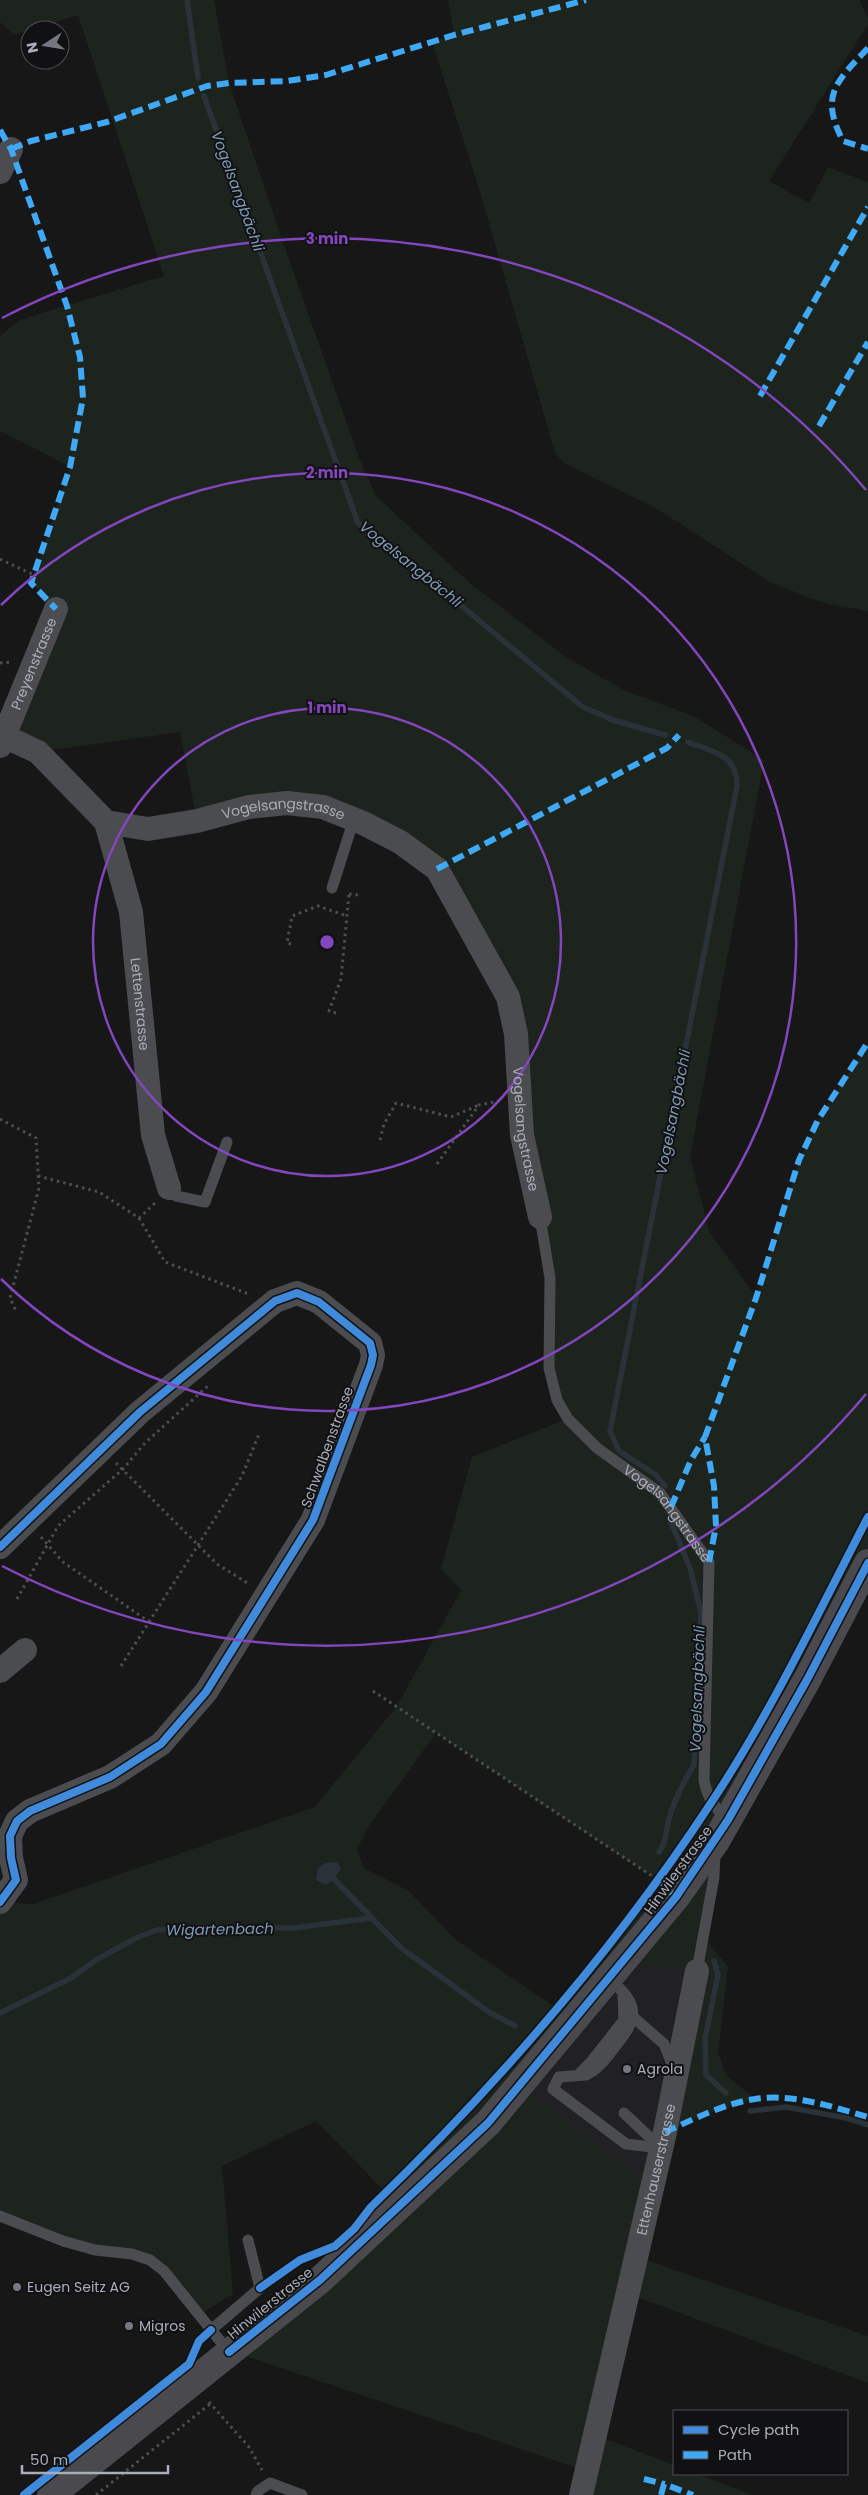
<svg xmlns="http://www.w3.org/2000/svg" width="868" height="2495" font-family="Poppins,sans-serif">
<rect width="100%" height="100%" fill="#171717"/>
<!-- built -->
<path fill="#212123" d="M623 1962 697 1971 652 2189 520 2086Z"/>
<!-- green -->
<g fill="#1d241e" fill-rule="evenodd">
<path d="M0 0H214L229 83 284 245 358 455 376 496 471 584 566 657 624 690 695 717 764 760 690 1157 709 1231 756 1297 799 1160 818 1120 868 1042V1563L716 1841 702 1935 728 1967 718 2052 726 2075 755 2099 705 2115 665 2132 696 1971 623 1962 520 2085 652 2189 637 2257 868 2336V2383L629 2294 586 2471 246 2356 400 2207 316 2121 222 2166 233 2294 199 2315 150 2260 95 2250 0 2214V1902L33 1904 315 1807 397 1706 461 1590 441 1569 472 1457 567 1419 549 1368 550 1278 516 1034 437 869 323 807 197 821 180 732 38 752 4 736 56 609 31 583 70 467 0 431V336L19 320 164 276 78 15 14 35 0 22ZM436 1733 657 1880 558 2009 456 1940 409 1891 364 1868 357 1849 371 1823Z"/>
<path d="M448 0H859L868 18V24L769 181 809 203 828 167 868 182V611L823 603 770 582 654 507 564 463 555 453 481 195 432 42 454 35Z"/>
<path d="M603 2438 674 2465V2474H697L752 2495H589Z"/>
</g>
<!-- water -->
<path fill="#2a3239" d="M337 1862 341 1869 334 1879 326 1885 316 1880 318 1868 325 1863Z"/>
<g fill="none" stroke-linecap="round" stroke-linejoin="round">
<!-- stream -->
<g stroke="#2a3239" stroke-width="5.5">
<path d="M187 0 198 78"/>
<path d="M204 96 358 523 376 539 398 553 583 707 613 720 665 735"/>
<path d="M665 1486 656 1475 619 1451 610 1431 737 786C737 754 713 752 688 742"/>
<path d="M659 1852C668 1840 665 1829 670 1815 676 1797 684 1781 694 1765L701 1613 690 1568 671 1522"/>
<path d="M334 1879 400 1947 489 2012 515 2026"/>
<path d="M714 1961 718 1975 705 2039 706 2075 726 2093"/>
<path d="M0 2013 71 1978 96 1960 136 1938 157 1930 202 1927 294 1928 371 1918"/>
<path d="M750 2111 786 2107 846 2118 868 2125"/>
</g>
<!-- path -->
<g stroke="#4d4e52" stroke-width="3" stroke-dasharray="2.5 4" stroke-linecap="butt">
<path d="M0 559 34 575"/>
<path d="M0 663 12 662"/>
<path d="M349 894 359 895"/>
<path d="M291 944 287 943 292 916 318 906 347 916"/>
<path d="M336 1013 329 1011 341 979 349 894 346 893"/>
<path d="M0 1119 36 1138 39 1188 10 1298 16 1311"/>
<path d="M380 1140 384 1124 396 1103 451 1117 479 1105"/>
<path d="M437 1164 479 1105 499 1101"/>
<path d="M38 1176 99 1192 139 1218 156 1202"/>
<path d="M139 1218 165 1262 246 1293H250"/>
<path d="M116 1463 217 1564 249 1584"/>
<path d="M41 1537 63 1562 148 1621"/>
<path d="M17 1599 58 1526 123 1469 145 1443 210 1384"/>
<path d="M121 1666 242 1476 259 1434"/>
<path d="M373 1691 658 1880"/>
<path d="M209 2402 249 2447 262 2470"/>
<path d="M96 2495 210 2404"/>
</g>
<!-- service -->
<g stroke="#4b4c50" stroke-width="11">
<path d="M332 888 354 819"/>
<path d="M169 1188 176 1196 205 1202 227 1142"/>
<path id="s1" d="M540 1217 550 1278 549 1368 557 1400 568 1419 597 1448 660 1493 709 1562 704 1780C707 1798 715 1807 727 1820"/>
<path d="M697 1971 714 1877 715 1852"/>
<path d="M633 2017 664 2044 674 2069"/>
<path d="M580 2073 591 2062 624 2020 623 1995"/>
<path d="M559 2077 586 2075 593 2071C602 2065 608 2056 614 2048 639 2018 640 2004 609 1979"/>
<path d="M559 2077 553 2089 626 2144 661 2148"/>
<path d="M624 2113 661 2148"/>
<path d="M0 2216 63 2241 95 2250 132 2254 150 2260 164 2271 229 2352"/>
<path d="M211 2330 260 2288 248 2240"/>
<path d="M256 2495 258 2491 270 2483 302 2495"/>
</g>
<!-- minor -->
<g stroke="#4b4c50" stroke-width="24">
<path d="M0 172 11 149"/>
<path id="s2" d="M4 736 38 752 106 822 148 829 197 821 249 807 287 803 323 807 363 823 400 842 437 869 508 997 516 1034 522 1135 540 1217"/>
<path id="s3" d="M0 746 56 609"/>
<path id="s4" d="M106 822 131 912 153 1135 169 1188"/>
<path d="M0 1547 140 1412 275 1301 297 1293 319 1302 370 1343 373 1355 371 1365 313 1520 206 1692 161 1744 110 1777 30 1811 17 1821 10 1836 11 1858 16 1880 0 1902"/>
<path d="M0 1671 25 1650"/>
<path id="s5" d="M581 2495 665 2132 697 1971"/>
</g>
<!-- secondary -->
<path stroke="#4a4a4e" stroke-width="28" d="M51 2495 320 2280 488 2123 676 1897 716 1841 808 1678 868 1563"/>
<!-- quiet -->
<g stroke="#3fa9f5" stroke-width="6" stroke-dasharray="12 6" stroke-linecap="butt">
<path d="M868 48C837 81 819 95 843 141L868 149"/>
<path d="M0 130 11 149 67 306 80 357 83 398 70 467 31 583 56 609"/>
<path d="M11 149 31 141 107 122 207 86 229 83 287 81 326 75 454 35 586 0"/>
<path d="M760 396 868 207"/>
<path d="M819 426 868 342"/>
<path d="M437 869 667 748 679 735"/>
<path d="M671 1507 691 1460 705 1437"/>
<path d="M709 1562 716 1526 714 1486 705 1437 756 1298 799 1160 818 1120 868 1042"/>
<path d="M658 1880 676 1897"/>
<path d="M665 2132C692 2120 725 2103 755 2099 792 2093 833 2107 868 2117"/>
<path d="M644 2479 664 2484"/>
<path d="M661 2495 664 2484 693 2495"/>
</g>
<defs>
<g id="cycleway">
<path d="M0 1547 140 1412 275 1301 297 1293 319 1302 370 1343 373 1355 371 1365 313 1520 206 1692 161 1744 110 1777 30 1811 17 1821 10 1836 11 1858 16 1880 0 1902"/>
<path d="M260 2288 300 2260 335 2246 354 2229 371 2207C498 2084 614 1951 711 1803 771 1713 818 1613 868 1517"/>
<path d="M229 2352 320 2280 488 2123 676 1897 728 1820 808 1678 868 1563"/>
<path d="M24 2495 189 2364 199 2341 211 2330"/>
</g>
</defs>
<!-- cycleway casing -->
<use href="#cycleway" stroke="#111113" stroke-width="11"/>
<!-- cycleway -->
<use href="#cycleway" stroke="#408adc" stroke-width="8"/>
</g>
<!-- distance rings -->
<g fill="none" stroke="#8446be" stroke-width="2.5">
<circle cx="327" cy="942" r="234"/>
<path d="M1 605A469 469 0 1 1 1 1279"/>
<path d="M866 1394A703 703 0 0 1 2 1566M2 318A703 703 0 0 1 866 490"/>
</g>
<!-- markers -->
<g fill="#757880" stroke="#111113" stroke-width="2">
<circle cx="627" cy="2069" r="5"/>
<circle cx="17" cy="2287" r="5"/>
<circle cx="129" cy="2326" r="5"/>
</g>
<g text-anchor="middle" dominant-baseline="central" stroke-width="4" stroke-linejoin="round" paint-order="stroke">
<!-- street labels -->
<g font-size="14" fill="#a8adb8" stroke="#111113">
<text stroke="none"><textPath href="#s3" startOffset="89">Preyenstrasse</textPath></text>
<text stroke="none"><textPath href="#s2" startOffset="316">Vogelsangstrasse</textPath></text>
<text stroke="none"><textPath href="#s4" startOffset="186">Lettenstrasse</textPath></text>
<text stroke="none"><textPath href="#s2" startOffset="766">Vogelsangstrasse</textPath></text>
<text transform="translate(327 1447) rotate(-70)">Schwalbenstrasse</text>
<text stroke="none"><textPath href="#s1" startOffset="345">Vogelsangstrasse</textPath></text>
<text transform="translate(678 1870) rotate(-54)">Hinwilerstrasse</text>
<text stroke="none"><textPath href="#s5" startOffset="334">Ettenhauserstrasse</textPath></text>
<text transform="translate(270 2303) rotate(-39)">Hinwilerstrasse</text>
</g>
<!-- poi labels -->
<g font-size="14" fill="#a8adb8" stroke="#111113" text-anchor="start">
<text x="637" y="2069">Agrola</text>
<text x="27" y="2287">Eugen Seitz AG</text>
<text x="139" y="2326">Migros</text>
</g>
<!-- water labels -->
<g font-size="15" font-style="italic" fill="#7f9ab3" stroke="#111113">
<text transform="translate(238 191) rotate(70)">Vogelsangbächli</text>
<text transform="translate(411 564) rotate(39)">Vogelsangbächli</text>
<text transform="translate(673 1112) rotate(-79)">Vogelsangbächli</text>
<text transform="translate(697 1689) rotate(-88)">Vogelsangbächli</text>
<text transform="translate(220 1929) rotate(-1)">Wigartenbach</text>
</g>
</g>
<circle cx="327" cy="942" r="8" fill="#8446be" stroke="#111113" stroke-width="2.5"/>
<g font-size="15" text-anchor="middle" font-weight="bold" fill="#8446be" stroke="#111113" stroke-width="4" stroke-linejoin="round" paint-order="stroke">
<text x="327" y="244">3 min</text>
<text x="327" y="478">2 min</text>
<text x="327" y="713">1 min</text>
</g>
<!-- legend -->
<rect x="673" y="2410" width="175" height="65" fill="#111113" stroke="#4d4f55"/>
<rect x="683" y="2426" width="25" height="8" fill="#408adc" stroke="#4d4f55"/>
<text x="718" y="2435" font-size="15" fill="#a8adb8">Cycle path</text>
<rect x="683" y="2451" width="25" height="8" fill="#3fa9f5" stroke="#4d4f55"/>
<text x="718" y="2460" font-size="15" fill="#a8adb8">Path</text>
<!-- north arrow -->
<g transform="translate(45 45) rotate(258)"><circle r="24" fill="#111113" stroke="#4d4f55"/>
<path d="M0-4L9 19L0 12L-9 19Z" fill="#757880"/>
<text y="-8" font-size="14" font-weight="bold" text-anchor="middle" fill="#a8adb8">N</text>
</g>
<!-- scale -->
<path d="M22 2465v8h146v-8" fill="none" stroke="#a8adb8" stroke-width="2.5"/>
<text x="30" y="2465" font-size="15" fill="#a8adb8" stroke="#111113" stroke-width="4" paint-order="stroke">50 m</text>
</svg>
